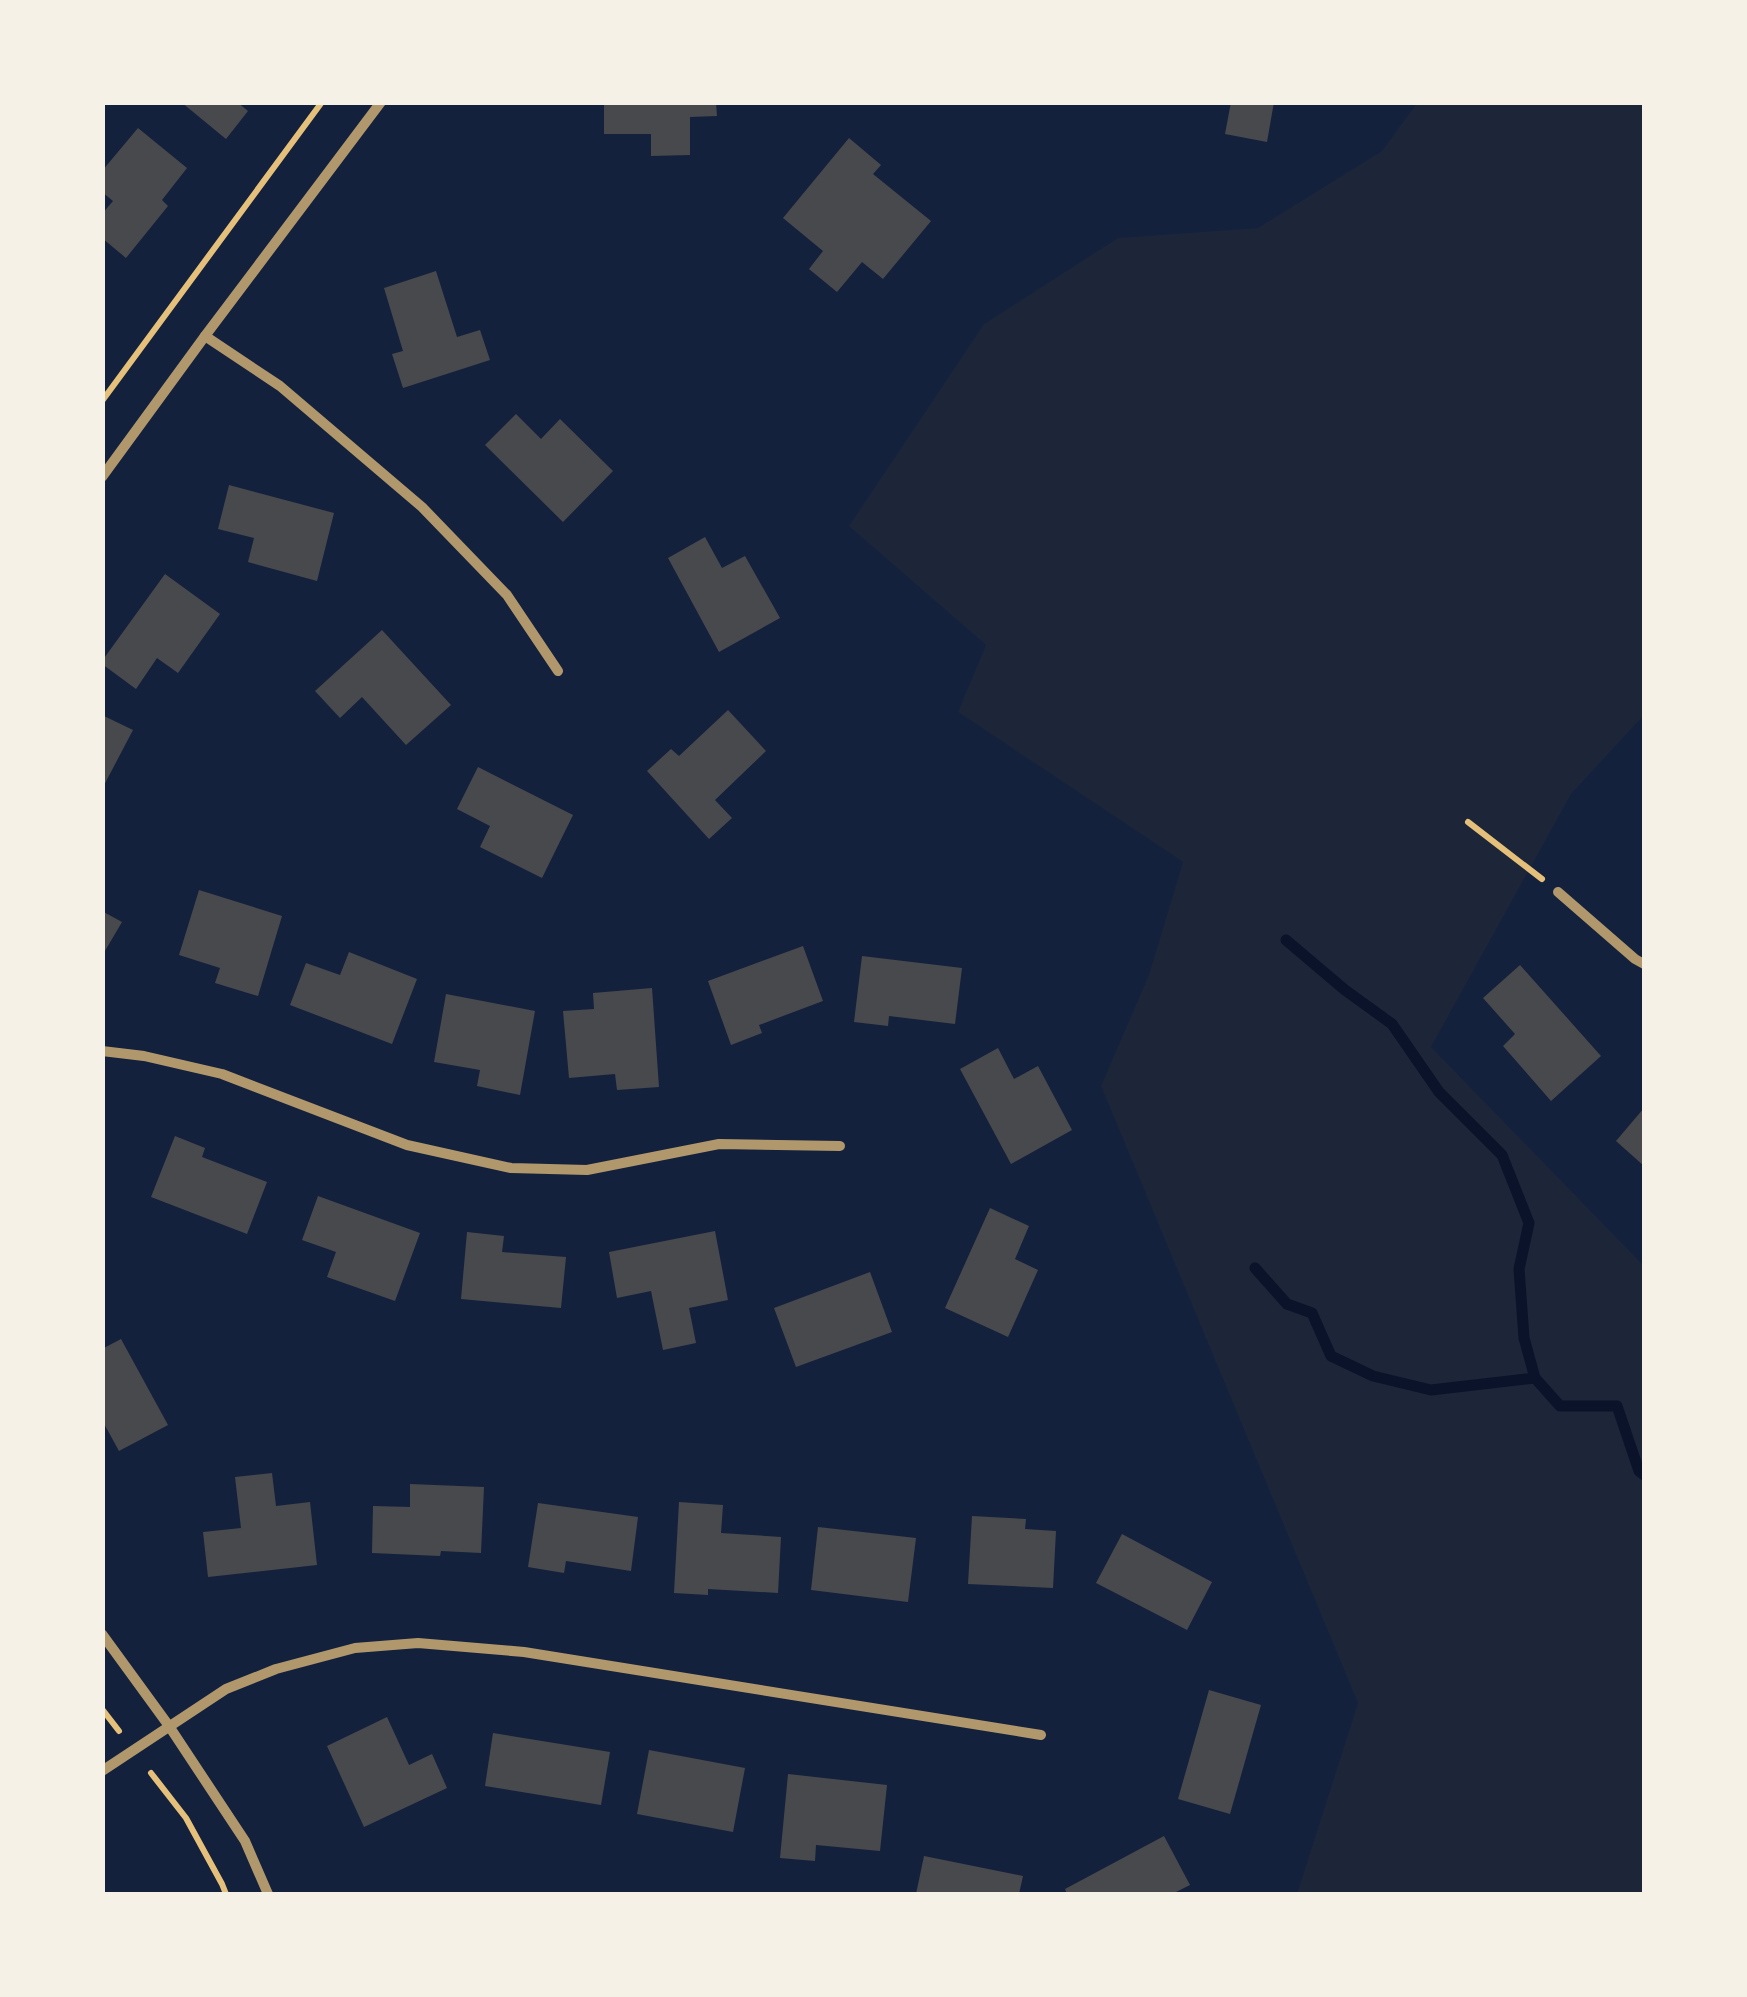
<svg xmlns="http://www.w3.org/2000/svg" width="1747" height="1997" font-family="'IBM Plex Sans',sans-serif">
<rect width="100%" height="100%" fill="#14213d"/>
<!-- green -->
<path fill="#1d2539" d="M1417 103H1644V715L1571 794 1431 1047 1644 1266V1894H1297L1358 1703 1101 1086 1149 975 1183 862 958 712 986 645 849 526 984 324 1118 238 1258 228 1382 151Z"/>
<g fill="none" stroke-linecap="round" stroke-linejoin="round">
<!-- stream -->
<g stroke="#0b132b" stroke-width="11">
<path d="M1286 940 1345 990 1392 1024 1439 1092 1502 1155 1529 1223 1519 1269 1524 1338 1535 1378"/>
<path d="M1255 1268 1287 1304 1312 1313 1331 1356 1373 1376 1431 1390 1535 1378 1560 1406H1617L1639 1471 1644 1475"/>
</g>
</g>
<!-- building -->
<g fill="#48494c">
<path d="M181 102H237L248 111 226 139Z"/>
<path d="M604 102H716L717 116 690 117V155L651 156V134H604Z"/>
<path d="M1231 102H1274L1267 142 1225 134Z"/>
<path d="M138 128 187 168 162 200 168 206 126 258 102 238V214L113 201 102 192V171Z"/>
<path d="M849 138 881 165 873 174 931 221 883 279 862 262 837 292 809 269 823 251 783 218Z"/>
<path d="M436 271 457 337 480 330 490 360 403 388 392 354 403 351 384 288Z"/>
<path d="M516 414 541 439 560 419 613 471 563 522 485 445Z"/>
<path d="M229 485 334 513 317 581 248 562 254 538 218 529Z"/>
<path d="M705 537 722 568 745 556 780 618 719 652 668 558Z"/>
<path d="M165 574 220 614 178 673 157 658 136 689 102 664V661Z"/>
<path d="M382 630 451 705 406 745 362 697 340 718 315 691Z"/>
<path d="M728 710 766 751 715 800 732 818 709 839 647 771 671 749 679 756Z"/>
<path d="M102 715 133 730 102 789Z"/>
<path d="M478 767 573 815 542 878 480 847 490 826 457 809Z"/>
<path d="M199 890 282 916 258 996 215 983 220 968 179 955Z"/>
<path d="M102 911 122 922 102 956Z"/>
<path d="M803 946 823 1001 759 1025 762 1033 731 1045 708 981Z"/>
<path d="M349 952 417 979 392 1044 290 1005 306 963 340 975Z"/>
<path d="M862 956 962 968 955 1024 889 1016 888 1026 854 1022Z"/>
<path d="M1520 965 1601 1056 1551 1101 1503 1046 1515 1034 1483 998Z"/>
<path d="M652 988 659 1087 617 1090 615 1074 569 1078 563 1011 594 1009 593 993Z"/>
<path d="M446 994 535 1011 520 1095 477 1086 480 1070 434 1062Z"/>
<path d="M998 1048 1014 1079 1038 1066 1072 1130 1011 1164 960 1069Z"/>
<path d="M1644 1108V1166L1616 1141Z"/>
<path d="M175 1136 205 1148 202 1157 267 1182 247 1234 151 1197Z"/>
<path d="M318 1196 420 1233 395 1301 327 1277 336 1252 302 1240Z"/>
<path d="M990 1208 1029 1226 1015 1259 1038 1270 1008 1337 945 1308Z"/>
<path d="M715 1231 728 1300 689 1308 696 1343 663 1350 651 1291 617 1298 609 1252Z"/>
<path d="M467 1232 504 1236 502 1252 566 1257 561 1308 461 1299Z"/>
<path d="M870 1272 892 1332 796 1367 774 1308Z"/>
<path d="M121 1339 168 1425 119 1451 102 1420V1349Z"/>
<path d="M272 1473 276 1506 310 1502 317 1565 208 1577 203 1532 241 1528 235 1477Z"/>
<path d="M410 1484 484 1487 481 1553 441 1551 440 1556 372 1553 373 1506 410 1507Z"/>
<path d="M679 1502 723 1505 721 1533 781 1537 778 1593 708 1589V1595L674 1593Z"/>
<path d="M538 1503 638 1517 631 1571 566 1561 564 1573 528 1567Z"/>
<path d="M972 1516 1026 1519 1025 1529 1056 1531 1053 1588 968 1584Z"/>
<path d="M818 1527 916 1538 908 1602 811 1590Z"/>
<path d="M1122 1534 1212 1582 1187 1630 1096 1583Z"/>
<path d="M1209 1690 1261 1705 1230 1814 1178 1799Z"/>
<path d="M387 1717 409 1765 432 1754 447 1788 364 1827 327 1746Z"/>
<path d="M493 1733 610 1752 601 1805 485 1786Z"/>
<path d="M649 1750 745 1768 733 1832 637 1814Z"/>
<path d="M788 1774 887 1785 880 1851 816 1845 815 1861 780 1858Z"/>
<path d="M1164 1836 1190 1885 1172 1894H1067L1065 1889Z"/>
<path d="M924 1856 1023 1876 1019 1894H916Z"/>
</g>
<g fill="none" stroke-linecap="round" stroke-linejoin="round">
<!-- path -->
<g stroke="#e5c07b" stroke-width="6">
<path d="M102 401 322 102"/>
<path d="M1468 822 1542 879"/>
<path d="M102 1709 119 1731"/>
<path d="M151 1773 186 1818 222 1884 226 1894"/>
</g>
<!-- minor -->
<g stroke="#b1986c" stroke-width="10">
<path d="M205 336 280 386 422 507 507 595 558 671"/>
<path d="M102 477 205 336 381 102"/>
<path d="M1558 892 1635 959 1644 964"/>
<path d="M102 1051 144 1056 222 1074 407 1145 511 1168 587 1170 719 1144 840 1146"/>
<path d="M102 1634 169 1726 245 1841 268 1894"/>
<path d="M102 1771 226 1689 276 1669 355 1648 418 1643 524 1652 1041 1735"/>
</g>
</g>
<!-- border -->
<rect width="1747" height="1997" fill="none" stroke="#f6f1e7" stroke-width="210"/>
</svg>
